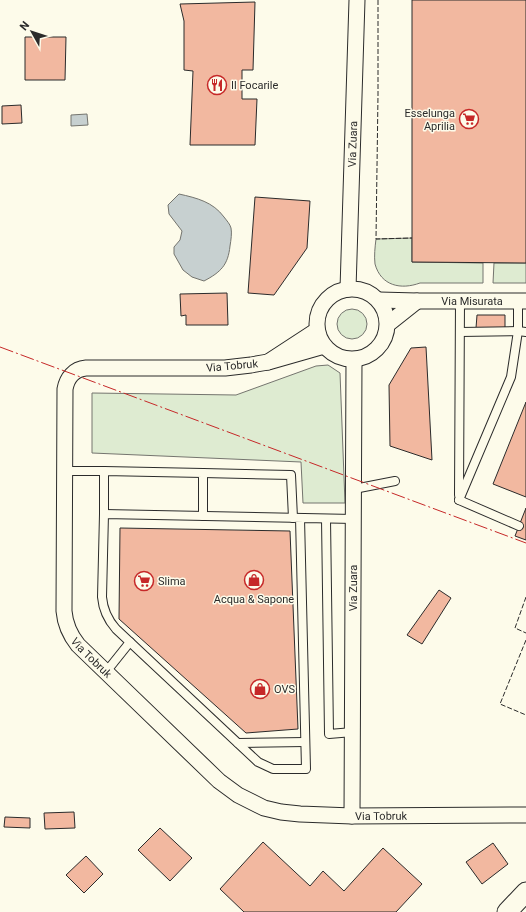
<svg xmlns="http://www.w3.org/2000/svg" width="526" height="912" font-family="Roboto,sans-serif">
<rect width="100%" height="100%" fill="#fdfbea"/>
<!-- green -->
<g fill="#deebd1" stroke="#74746e">
<path d="M412 238V262L483 263V283H420C401 290 381 286 375 264 374 256 375 247 376 239Z"/>
<path d="M494 263H526V283H493Z"/>
<circle cx="352" cy="324" r="15"/>
<path d="M328 365 340 373 345 503H303L301 462 92 453V393L236 395 316 366Z"/>
</g>
<!-- water -->
<g fill="#c7d0d0" stroke="#74746e">
<path d="M87 114 88 125 71 126V115Z"/>
<path d="M179 194C197 198 213 202 224 217 227 221 230 224 231 228 232 233 231 240 230 246 228 265 221 272 204 281L192 277 183 270 174 254V247L180 240 182 231 169 214 168 205Z"/>
</g>
<!-- building -->
<g fill="#f2b8a0" stroke="#2b2b2b">
<path d="M412 0H526V263L412 262Z"/>
<path d="M255 2 253 70H242V99H257L255 145H190L193 71 184 70V21L180 4Z"/>
<path d="M25 37H66L65 80H25Z"/>
<path d="M21 105 22 123 2 124V106Z"/>
<path d="M255 197 310 201 307 248 274 295 248 293Z"/>
<path d="M227 293 228 325H186V315L181 316 180 294Z"/>
<path d="M477 315H505V328H476Z"/>
<path d="M426 347 432 460 390 446 389 385 411 348Z"/>
<path d="M526 402V497L493 484Z"/>
<path d="M526 508V540L515 536Z"/>
<path d="M120 528 290 531 298 729 246 733 119 619Z"/>
<path d="M439 590 451 598 422 644 407 635Z"/>
<path d="M74 812 75 828 45 829 44 813Z"/>
<path d="M5 817 30 818V828L4 827Z"/>
<path d="M160 828 192 858 170 881 138 850Z"/>
<path d="M263 842 310 886 323 871 344 891 383 848 422 884 396 912H244L220 889Z"/>
<path d="M493 843 508 864 482 884 466 862Z"/>
<path d="M86 856 103 874 84 893 66 875Z"/>
</g>
<g fill="none" stroke-linecap="round" stroke-linejoin="round">
<defs>
<g id="service">
<path d="M460 332 518 331 526 332"/>
<path d="M64 471H104"/>
<path d="M203 473 291 475 293 518"/>
<path d="M354 489 395 481"/>
<path d="M459 495 460 301"/>
<path d="M459 500 511 377 518 331V301"/>
<path d="M459 500 519 526"/>
<path d="M104 514V471L203 473V516"/>
<path d="M300 518 306 769H273L258 762 116 629C108 620 103 609 102 597L104 514 354 519"/>
<path d="M326 519 329 734 353 732"/>
<path d="M106 672 130 642"/>
<path d="M238 743 305 742"/>
</g>
<g id="minor">
<circle cx="352" cy="324" r="35"/>
<path id="s1" d="M348 289 357 0"/>
<path d="M379 300 417 301 388 324"/>
<path id="s2" d="M417 301H526"/>
<path d="M317 330 268 362 324 346"/>
<path id="s3" d="M268 362 251 365 225 368H86C74 369 67 378 65 389L64 611C65 623 70 635 78 645L219 781 238 795 264 808 281 812 300 814 352 816 526 815"/>
<path id="s4" d="M352 816 354 360"/>
</g>
<path id="tertiary" d="M507 912 526 892"/>
</defs>
<!-- service casing -->
<use href="#service" stroke="#2b2b2b" stroke-width="10"/>
<!-- minor casing -->
<use href="#minor" stroke="#2b2b2b" stroke-width="17"/>
<!-- tertiary casing -->
<use href="#tertiary" stroke="#2b2b2b" stroke-width="21"/>
<!-- service -->
<use href="#service" stroke="#fdfbea" stroke-width="8"/>
<!-- minor -->
<use href="#minor" stroke="#fdfbea" stroke-width="15"/>
<!-- tertiary -->
<use href="#tertiary" stroke="#fdfbea" stroke-width="19"/>
<!-- fence -->
<g stroke="#2b2b2b" stroke-width="1" stroke-dasharray="5 2" stroke-linecap="butt">
<path d="M378 0V95L376 239 412 238"/>
<path d="M526 597 515 628 526 633"/>
<path d="M526 640 500 704 526 715"/>
</g>
<!-- power -->
<path stroke="#c62828" stroke-width="1" stroke-dasharray="14 3 2 3" stroke-linecap="butt" d="M0 347 526 543"/>
</g>
<!-- icons -->
<defs>
<symbol id="restaurant-ring" viewBox="-11 -11 22 22"><circle r="9.5" fill="#fdfbea" stroke="#c62828" stroke-width="1.5"/><path d="M-5-6h1v4h1v-4h1v4h1v-4h1v5L-1.5 .5V6h-2V.5L-5-1ZM5-6V6H3V1.5H1.5Q1.5-4 5-6Z" fill="#c62828"/></symbol>
<symbol id="supermarket-ring" viewBox="-11 -11 22 22"><circle r="9.5" fill="#fdfbea" stroke="#c62828" stroke-width="1.5"/><path d="M-6-5.5h2.5l.6 2H6L4.5 2H-2.5L-4.4-4H-6ZM-1.5 3.2a1.3 1.3 0 1 0 .1 0ZM3 3.2a1.3 1.3 0 1 0 .1 0Z" fill="#c62828"/></symbol>
<symbol id="shop-ring" viewBox="-11 -11 22 22"><circle r="9.5" fill="#fdfbea" stroke="#c62828" stroke-width="1.5"/><path d="M-5-2.5h2.3a2.7 3.5 0 0 1 5.4 0H5L5.5 6h-11ZM-1.5-2.5h3a1.5 2.3 0 0 0-3 0Z" fill="#c62828"/></symbol>
</defs>
<g fill-rule="evenodd">
<use href="#restaurant-ring" x="206" y="74" width="22" height="22"/>
<use href="#supermarket-ring" x="458" y="108" width="22" height="22"/>
<use href="#shop-ring" x="243" y="569" width="22" height="22"/>
<use href="#supermarket-ring" x="133" y="570" width="22" height="22"/>
<use href="#shop-ring" x="249" y="678" width="22" height="22"/>
</g>
<g text-anchor="middle" dominant-baseline="central" stroke-width="3" stroke-linejoin="round" paint-order="stroke">
<!-- poi labels -->
<g font-size="11" fill="#2b2b2b" stroke="#fdfbea" text-anchor="start">
<text x="231" y="85">Il Focarile</text>
<text x="455" y="113" text-anchor="end">Esselunga<tspan x="455" dy="13">Aprilia</tspan></text>
<text x="158" y="581">Slima</text>
<text x="254" y="599" text-anchor="middle">Acqua &amp; Sapone</text>
<text x="274" y="689">OVS</text>
</g>
<!-- street labels -->
<g font-size="11" fill="#2b2b2b" stroke="#fdfbea">
<text stroke="none"><textPath href="#s1" startOffset="145">Via Zuara</textPath></text>
<text stroke="none"><textPath href="#s2" startOffset="55">Via Misurata</textPath></text>
<text transform="translate(232 366) rotate(-5)">Via Tobruk</text>
<text stroke="none"><textPath href="#s4" startOffset="228">Via Zuara</textPath></text>
<text stroke="none"><textPath href="#s3" startOffset="492">Via Tobruk</textPath></text>
<text stroke="none"><textPath href="#s3" startOffset="840">Via Tobruk</textPath></text>
</g>
</g>
<!-- north arrow -->
<g transform="translate(32 32) rotate(309)" stroke="#fdfbea" stroke-width="3" paint-order="stroke">
<path d="M0-3L7 15L0 10L-7 15Z" fill="#2b2b2b"/>
<text y="-6" font-size="11" font-weight="bold" text-anchor="middle" fill="#2b2b2b">N</text>
</g>
</svg>
